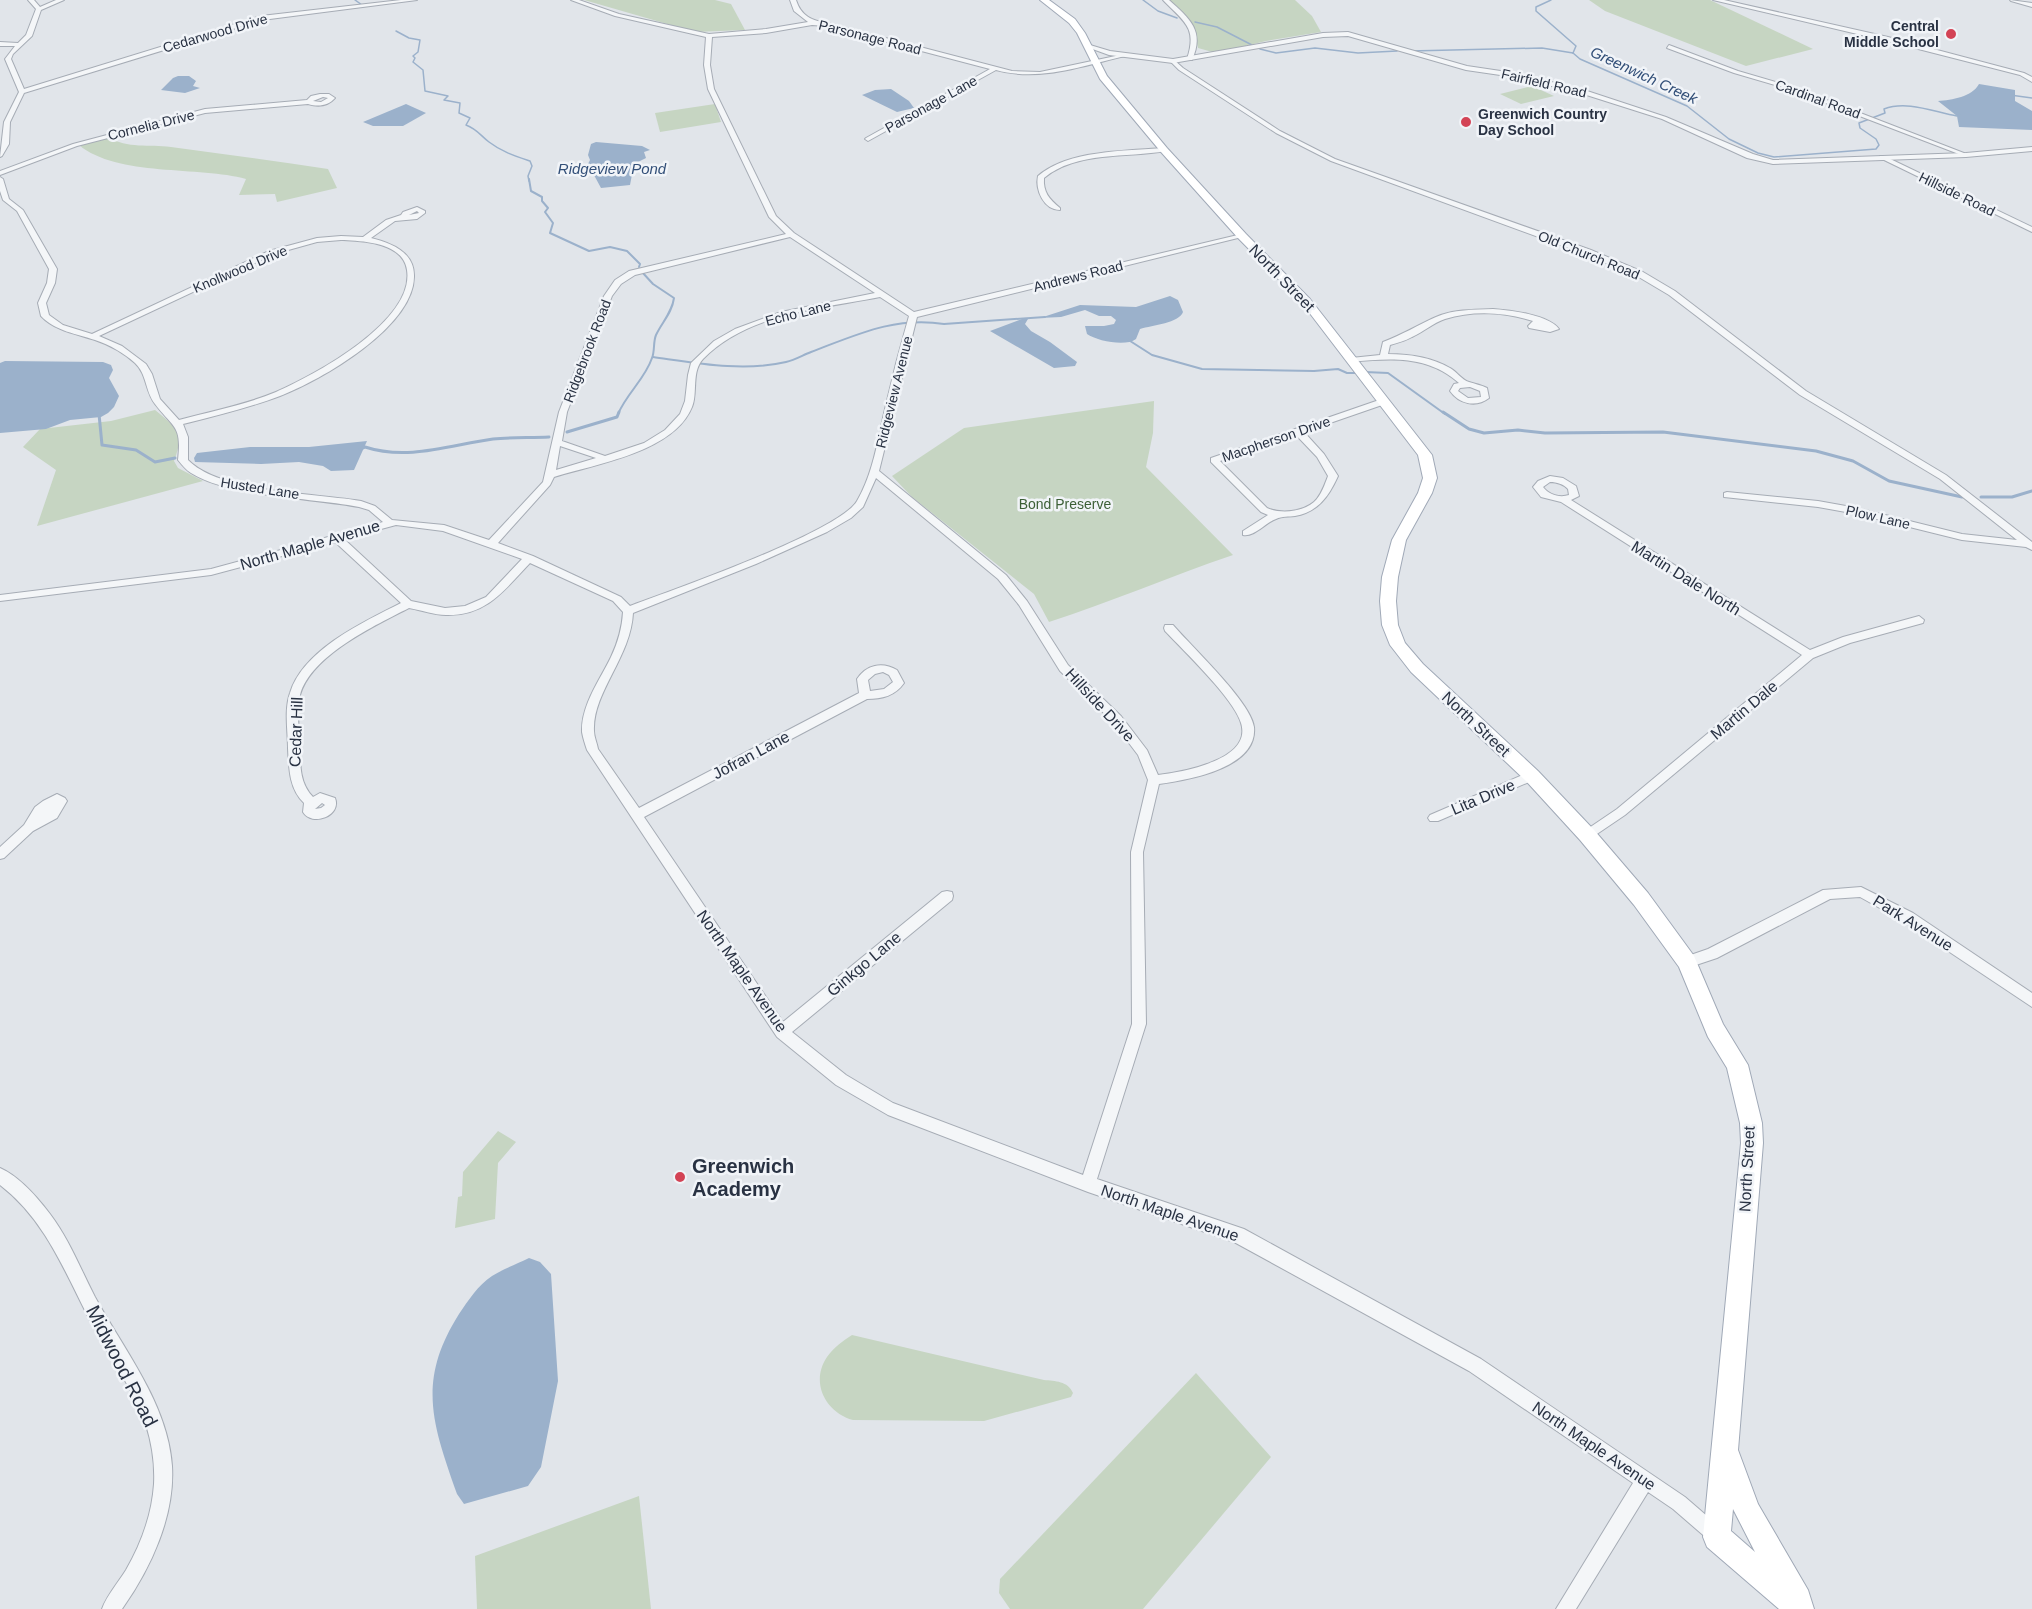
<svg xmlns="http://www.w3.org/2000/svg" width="2032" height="1609" font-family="Arial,sans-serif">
<rect width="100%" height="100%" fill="#e1e5ea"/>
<!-- green -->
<g fill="#c6d5c2">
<path d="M584 0H715L731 4 745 30 695 32Z"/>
<path d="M1168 0H1295L1312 16 1321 32 1266 41 1216 53 1198 48 1194 28Z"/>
<path d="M1589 0H1710L1813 49 1746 66 1605 11Z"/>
<path d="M1532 86 1554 96 1521 104 1500 94Z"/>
<path d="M715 104 721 122 660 132 655 113Z"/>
<path d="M107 137C129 149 148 144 171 147 223 154 276 161 328 169L337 188 277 202 275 194 239 195 246 179C200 166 117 177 79 145Z"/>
<path d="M1154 401 1153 433 1146 467 1233 555C1171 576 1111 602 1049 622L1034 594 912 497 892 476 964 428Z"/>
<path d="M155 410C176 427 185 433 174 461L178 468 203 481 37 526 56 470 23 447 40 429 111 421Z"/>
<path d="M498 1131 516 1142 498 1163 495 1219 455 1228 458 1197 462 1196 463 1172Z"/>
<path d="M852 1335 1044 1380C1055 1381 1068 1381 1073 1393L1071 1397 984 1421 853 1420C825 1412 810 1382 827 1357 834 1347 843 1341 852 1335Z"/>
<path d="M1196 1373 1271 1457 1143 1609H1010L999 1593 1000 1579Z"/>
<path d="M639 1496 651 1609H477L475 1556Z"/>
</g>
<!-- water -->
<g fill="#9bb1cb">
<path d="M178 76H189L196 81 193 86 200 88 185 93 161 90 173 78Z"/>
<path d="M1979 84 2015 90V101L2032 111V130L1959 127 1957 116 1938 101C1952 100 1972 97 1979 84Z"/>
<path d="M891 89 909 101 914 108 897 112 862 95 875 90Z"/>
<path d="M406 104 426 113 403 126H373L363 122Z"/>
<path d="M596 142 642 146 650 150 644 152 646 158 634 164 630 185 601 188 588 164 590 160 588 155 591 144Z"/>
<path d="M1170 296 1178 300 1183 312C1179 323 1153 325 1140 329L1136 339C1126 347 1097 341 1087 334L1085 326H1104L1114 324 1116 320 1111 316H1099L1085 310 1061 317 1040 318 1080 305 1136 307Z"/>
<path d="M1022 319H1028L1025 324 1031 331 1050 342 1077 362 1075 366 1054 368 990 331Z"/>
<path d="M5 361 103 362 111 365 113 370 109 378 119 396 114 407 108 413 101 417 70 420 46 429 0 433V363Z"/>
<path d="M367 441 354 470 331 471 323 466 299 462 261 464 195 462 194 458 197 453 250 447H309Z"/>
<path d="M529 1258 540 1262 551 1274 558 1381 541 1467 528 1486 464 1504 457 1494C433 1425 416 1382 459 1314 468 1301 478 1285 492 1276 503 1269 517 1264 529 1258Z"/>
</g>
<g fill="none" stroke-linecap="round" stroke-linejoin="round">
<!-- stream-far2 -->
<g stroke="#9bb1cb" stroke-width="1.5">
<path d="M355 0 362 5"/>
<path d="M1143 0 1158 11 1177 18"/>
<path d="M1551 0 1536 7V11L1576 46 1573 53"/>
<path d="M1195 22 1217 27 1252 45"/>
<path d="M396 31 409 38 420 40 418 52 413 56 415 58 413 62 423 70 425 91 448 96 444 100 460 103 459 113 470 118 466 125C477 129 481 136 489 142 502 152 515 156 530 161L532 166 528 176 529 181"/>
<path d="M1260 49 1276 53 1315 48 1358 53 1397 51"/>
<path d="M1410 51 1542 48 1573 53"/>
<path d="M1573 53 1580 59 1687 106 1729 139 1758 153 1774 157 1876 149 1879 145 1876 139 1860 128 1859 123 1885 113 1884 109C1907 100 1934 112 1957 116L1960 114"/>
<path d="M2010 95 2032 98"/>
</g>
<!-- stream-far1 -->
<g stroke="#9bb1cb" stroke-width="2">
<path d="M529 179 531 191 542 197V201L548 208 545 212 553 223 550 233 589 251 610 247 627 251 640 264 639 267"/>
<path d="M1127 339 1152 355 1202 369 1314 371 1338 369 1347 373H1358"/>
<path d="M653 357C696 363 743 372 786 362 795 360 803 355 811 352 856 335 895 316 944 324L1045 317"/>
<path d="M1365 372 1388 373 1445 414"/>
<path d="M618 414C627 393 645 379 652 358 655 351 653 342 656 335 662 322 672 313 674 298L653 284 642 272"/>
</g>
<!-- stream -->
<g stroke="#9bb1cb" stroke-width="3">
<path d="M1443 412 1469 429 1484 433 1518 430 1545 433 1663 432 1816 451 1853 461 1889 481 1962 497"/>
<path d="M99 414 102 445 136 450 155 462 175 458"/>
<path d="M567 432 617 417 619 412"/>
<path d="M360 449 365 447C408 461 450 445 493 439 511 437 531 438 549 437"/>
<path d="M1981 497H2012L2032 491"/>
</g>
<defs>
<g id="minor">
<path d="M28 0H34L40 7 56 0H64L41 10 32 36 13 54 11 59 24 89 261 16 401 0H417L262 20 24 93 10 122 9 144 2 156 0 157 4 122 19 92 5 59 15 46H0V42L18 43 26 35 36 9Z"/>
<path d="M571 0H579L619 14 709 34 766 29 808 22 794 11 790 0H796C801 16 812 21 828 23L1012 71 1040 72 1125 54V56C1082 66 1039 82 996 70L868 141 865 139 866 138 990 69 826 26 812 25 766 33 712 37 710 65 714 89 776 216 794 233 914 312 1242 234 1246 236 917 317 879 471 1006 575 1027 601 1068 665 1121 716 1147 750 1158 775C1182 772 1253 760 1241 723 1234 699 1184 651 1165 631L1164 628 1165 625H1173C1191 646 1251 702 1254 727 1258 768 1188 780 1159 784L1143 852 1146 1024 1097 1179 1244 1229 1481 1359 1685 1497 1722 1529 1725 1535 1722 1541 1716 1544 1710 1541 1673 1509 1648 1492 1576 1609H1556L1633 1483 1469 1371 1234 1242 1088 1192 888 1115 836 1085 777 1037 587 750C585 744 583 738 582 732 581 705 600 680 611 657 618 642 622 628 623 612L613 601 530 563C505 589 487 616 446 615 434 615 421 610 409 608 376 625 311 655 300 695 296 711 299 729 300 745 300 763 299 783 313 797L320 793 335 798C342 816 312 827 303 812L304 803C289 789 289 768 288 748 288 731 284 710 290 693 303 650 363 622 401 603L335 542 211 575 0 601V595L211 569 383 522 369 510 359 507C313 498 229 497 191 473 186 470 182 465 178 460 182 425 174 429 155 404 145 391 147 374 135 363 124 353 110 345 95 340 77 334 55 331 41 316L38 303 47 283 49 269 17 211 3 200 0 191V177L3 179 9 199 23 210 57 269 55 283 46 303 49 315 63 325 92 334 269 251 317 238 341 236 363 237 386 220 401 215 403 212 417 207 425 211V213L417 219 395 221 371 238C391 243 415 252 414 277 413 327 322 380 280 396 248 408 215 416 183 424L188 437V460C220 493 315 493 361 501L375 506 392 520 444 525 489 540 543 482 559 412 604 296 615 280 629 271 786 234 769 217 708 89 704 65 706 37 615 16ZM417 211 419 213 409 215ZM790 237 875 293 781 312 735 329 714 341 691 363 688 375 685 401 680 414 665 430 644 443 605 456 562 441 567 412 612 296 621 284 635 275ZM341 240C362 241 403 242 407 270 415 321 315 375 276 392 245 405 211 411 179 420L160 399 152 374 146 364 122 346 99 336 274 254 317 242ZM880 297 909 316C900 347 892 378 885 409 878 439 873 474 857 501 839 532 670 591 630 606L621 597 533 556 498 543 550 485 554 477C596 464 674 452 692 407 698 393 691 372 703 359 748 313 820 309 880 297ZM560 446 596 458 556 470ZM876 478 998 579 1019 605 1060 671 1113 722 1138 755 1148 780 1131 852 1132 1024 1083 1175 893 1103 846 1075 792 1032 952 900 953 896 952 892 947 891 942 892 783 1022 644 817 867 699C882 699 895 696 904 683L897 670C882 661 866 665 857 679L859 693 639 808 598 749C597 743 594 737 594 731 592 693 631 657 633 613L756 564 827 532 851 518 863 507ZM396 525 443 531 522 559 486 597 465 606 445 608 411 601 344 539ZM883 672 889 675 893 682 884 689 870 691 868 680 875 674ZM322 803 325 805 321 808 315 809Z"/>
<path d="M1163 0H1169C1190 19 1205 31 1192 60L1187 59C1198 27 1183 21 1163 0Z"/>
<path d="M1669 45 1738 71 1793 87 1969 155 1964 156 1789 89 1734 73 1667 48Z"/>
<path d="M1173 59 1183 68 1280 131 1335 159 1591 250 1643 272 1675 291 1806 391 1946 475 2032 542V550L2026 547 1962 540 1857 514 1818 507 1724 497V493L1727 492 1818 501 1857 508 1962 534 2017 540 1940 479 1800 395 1669 295 1637 276 1585 254 1331 161 1276 133 1179 70 1170 61Z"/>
<path d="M320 94H329L335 98C328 106 318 107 308 104L205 113 77 146 0 175V171L73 144 205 109 307 100 311 96ZM323 97 328 98 321 102 313 101Z"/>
<path d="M1164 148 1167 150 1166 151C1127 158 1076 151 1044 178 1043 192 1049 199 1060 208V210C1044 210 1035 190 1038 176 1068 150 1125 151 1164 148Z"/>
<path d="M1880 156H1884L2032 227V232L1880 158Z"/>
<path d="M1493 309C1510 310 1549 315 1559 329L1550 332 1529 328 1528 326 1533 321C1505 312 1473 310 1445 319 1433 323 1423 332 1412 337 1405 341 1397 343 1390 345L1388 354C1409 354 1431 357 1450 368 1456 371 1462 380 1469 382 1475 384 1481 385 1487 388L1489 398C1476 408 1459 404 1450 391L1454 384 1459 383C1428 355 1390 358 1351 362L1347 360 1351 358 1380 355 1383 342C1402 335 1418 325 1436 317 1453 309 1474 310 1493 309ZM1470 387 1480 391 1481 397 1468 398 1458 391 1460 388Z"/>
<path d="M1382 399 1385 400V404L1304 432 1324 454 1338 476C1329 496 1318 512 1295 516 1289 517 1282 516 1276 519 1265 523 1255 537 1243 535V531L1268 515 1261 512 1211 462V458ZM1296 435 1317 457 1328 476C1325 484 1321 496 1314 502 1302 512 1281 514 1267 508L1220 461Z"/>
<path d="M1550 476 1563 478 1576 486 1579 496 1571 500 1810 650 1843 637 1919 616 1924 620 1923 623 1850 643 1813 658 1625 815 1591 838H1583L1581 835 1583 832 1617 809 1802 655 1561 502 1541 497 1533 487 1538 481ZM1550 482C1557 482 1563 484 1568 489L1569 495C1560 498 1549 495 1543 487Z"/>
<path d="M1532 771 1536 773 1538 776 1536 779 1438 821H1430L1428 818 1430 815Z"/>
<path d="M57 794 65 798 67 801 57 818 33 831 4 858 0 859V847L24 825 35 807 43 801Z"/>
<path d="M1861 887 1913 913 2032 993V1007L1903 921 1860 897 1830 899 1717 958 1687 968 1682 966 1680 962 1682 958 1708 949 1823 890Z"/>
<path d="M0 1168C20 1177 37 1197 50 1214 69 1239 81 1270 95 1297 124 1350 168 1404 172 1466 175 1516 151 1568 122 1609H102C107 1595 118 1583 126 1570 141 1544 152 1514 154 1484 155 1464 152 1444 146 1425 136 1394 115 1366 99 1337 69 1284 50 1223 0 1185Z"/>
</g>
<g id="tertiary">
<path d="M1713 0H1724L1888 37 2024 73 2032 77V82L2020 75 1887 41Z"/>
<path d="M2010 0 2032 3V7L2011 1Z"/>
<path d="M1348 32 1467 66 1514 73 1581 89 1666 117 1753 154 1773 160 1966 153 2032 147V151L1966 157 1773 164 1747 158 1662 119 1577 92 1514 77 1466 70 1348 36 1323 37 1173 63 1109 55 1087 47 1090 45 1110 51 1173 59 1323 33Z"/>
</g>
<path id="primary" d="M1040 0H1049L1075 19 1085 33 1107 76 1167 148 1246 234 1310 299 1432 455 1437 478 1432 493 1406 540 1398 577 1396 601 1398 625 1405 643 1423 664 1538 771 1594 830 1648 893 1694 956 1723 1024 1748 1065 1762 1123 1763 1143 1738 1450 1758 1504 1808 1590 1814 1609H1779L1707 1547 1703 1537 1741 1143 1740 1123 1727 1068 1708 1037 1679 967 1634 905 1580 840 1526 781 1411 672 1390 645 1382 625 1380 601 1382 577 1392 540 1418 493 1423 478 1418 455 1302 303 1238 238 1161 152 1100 79 1077 33 1069 23ZM1733 1509 1755 1552 1731 1531Z"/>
</defs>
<!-- minor casing -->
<use href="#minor" stroke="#a6acb5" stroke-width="2"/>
<!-- tertiary casing -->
<use href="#tertiary" stroke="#a6acb5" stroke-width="2"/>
<!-- primary casing -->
<use href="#primary" stroke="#a0a9b7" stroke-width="2"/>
<!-- minor -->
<use href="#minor" fill="#f4f6f8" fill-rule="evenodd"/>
<!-- tertiary -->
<use href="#tertiary" fill="#f4f6f8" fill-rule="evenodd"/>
<!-- primary -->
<use href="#primary" fill="#fff" fill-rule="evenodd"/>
</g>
<!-- markers -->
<g fill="#d34355" stroke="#f1f4f8" stroke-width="2">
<circle cx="1951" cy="34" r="6"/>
<circle cx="1466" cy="122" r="6"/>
<circle cx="680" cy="1177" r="6"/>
</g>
<g text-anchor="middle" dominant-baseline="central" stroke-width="5" stroke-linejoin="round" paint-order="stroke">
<!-- far-poi labels -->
<g font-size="14" font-weight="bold" fill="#293243" stroke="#f1f4f8" text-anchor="end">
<text x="1939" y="26">Central<tspan x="1939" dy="16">Middle School</tspan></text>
<text x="1478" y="114" text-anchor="start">Greenwich Country<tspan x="1478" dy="16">Day School</tspan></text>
</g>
<!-- far-street labels -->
<g font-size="14" fill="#293243" stroke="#f1f4f8">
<text transform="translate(215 33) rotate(-16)">Cedarwood Drive</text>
<text transform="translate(870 37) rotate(14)">Parsonage Road</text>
<text transform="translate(1544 83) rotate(13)">Fairfield Road</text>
<text transform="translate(1818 99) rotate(20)">Cardinal Road</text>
<text transform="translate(931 104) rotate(-29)">Parsonage Lane</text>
<text transform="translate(151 125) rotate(-14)">Cornelia Drive</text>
<text transform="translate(1957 194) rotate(26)">Hillside Road</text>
<text transform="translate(1589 255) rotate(22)">Old Church Road</text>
<text transform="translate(240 269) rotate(-23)">Knollwood Drive</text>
<text transform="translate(1078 276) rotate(-14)">Andrews Road</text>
<text transform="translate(798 313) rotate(-14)">Echo Lane</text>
<text transform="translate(587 351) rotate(-69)">Ridgebrook Road</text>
<text transform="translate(894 392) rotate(-76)">Ridgeview Avenue</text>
<text transform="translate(1276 439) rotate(-19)">Macpherson Drive</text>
<text transform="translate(260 488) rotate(9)">Husted Lane</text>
<text transform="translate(1878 517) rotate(13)">Plow Lane</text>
</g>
<!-- far-park labels -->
<g font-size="14" fill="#3c5f36" stroke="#f1f4f8">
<text x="1065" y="504">Bond Preserve</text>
</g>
<!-- far-water labels -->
<g font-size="15" font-style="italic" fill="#324f78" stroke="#f1f4f8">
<text transform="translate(1644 75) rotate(25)">Greenwich Creek</text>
<text x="612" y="168">Ridgeview Pond</text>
</g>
<!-- street labels -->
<g font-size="16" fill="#293243" stroke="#f1f4f8">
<text transform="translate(1282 278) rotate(46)">North Street</text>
<text transform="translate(310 545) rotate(-16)">North Maple Avenue</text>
<text transform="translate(1686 578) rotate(32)">Martin Dale North</text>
<text transform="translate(1100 705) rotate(47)">Hillside Drive</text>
<text transform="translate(1744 710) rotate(-40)">Martin Dale</text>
<text transform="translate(1476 724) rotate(43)">North Street</text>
<text transform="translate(296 732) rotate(-88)">Cedar Hill</text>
<text transform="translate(751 755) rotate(-28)">Jofran Lane</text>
<text transform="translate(1483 797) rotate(-23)">Lita Drive</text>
<text transform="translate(1913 923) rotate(32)">Park Avenue</text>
<text transform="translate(864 964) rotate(-40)">Ginkgo Lane</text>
<text transform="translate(742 971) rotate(55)">North Maple Avenue</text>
<text transform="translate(1747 1169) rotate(-87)">North Street</text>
<text transform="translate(1170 1213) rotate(19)">North Maple Avenue</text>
<text transform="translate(1594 1446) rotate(34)">North Maple Avenue</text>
</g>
<!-- near-poi labels -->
<g font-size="20" font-weight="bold" fill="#293243" stroke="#f1f4f8" text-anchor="start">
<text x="692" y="1166">Greenwich<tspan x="692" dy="23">Academy</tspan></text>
</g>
<!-- near-street labels -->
<g font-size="20" fill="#293243" stroke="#f1f4f8">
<text transform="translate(122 1366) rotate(63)">Midwood Road</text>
</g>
</g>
</svg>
